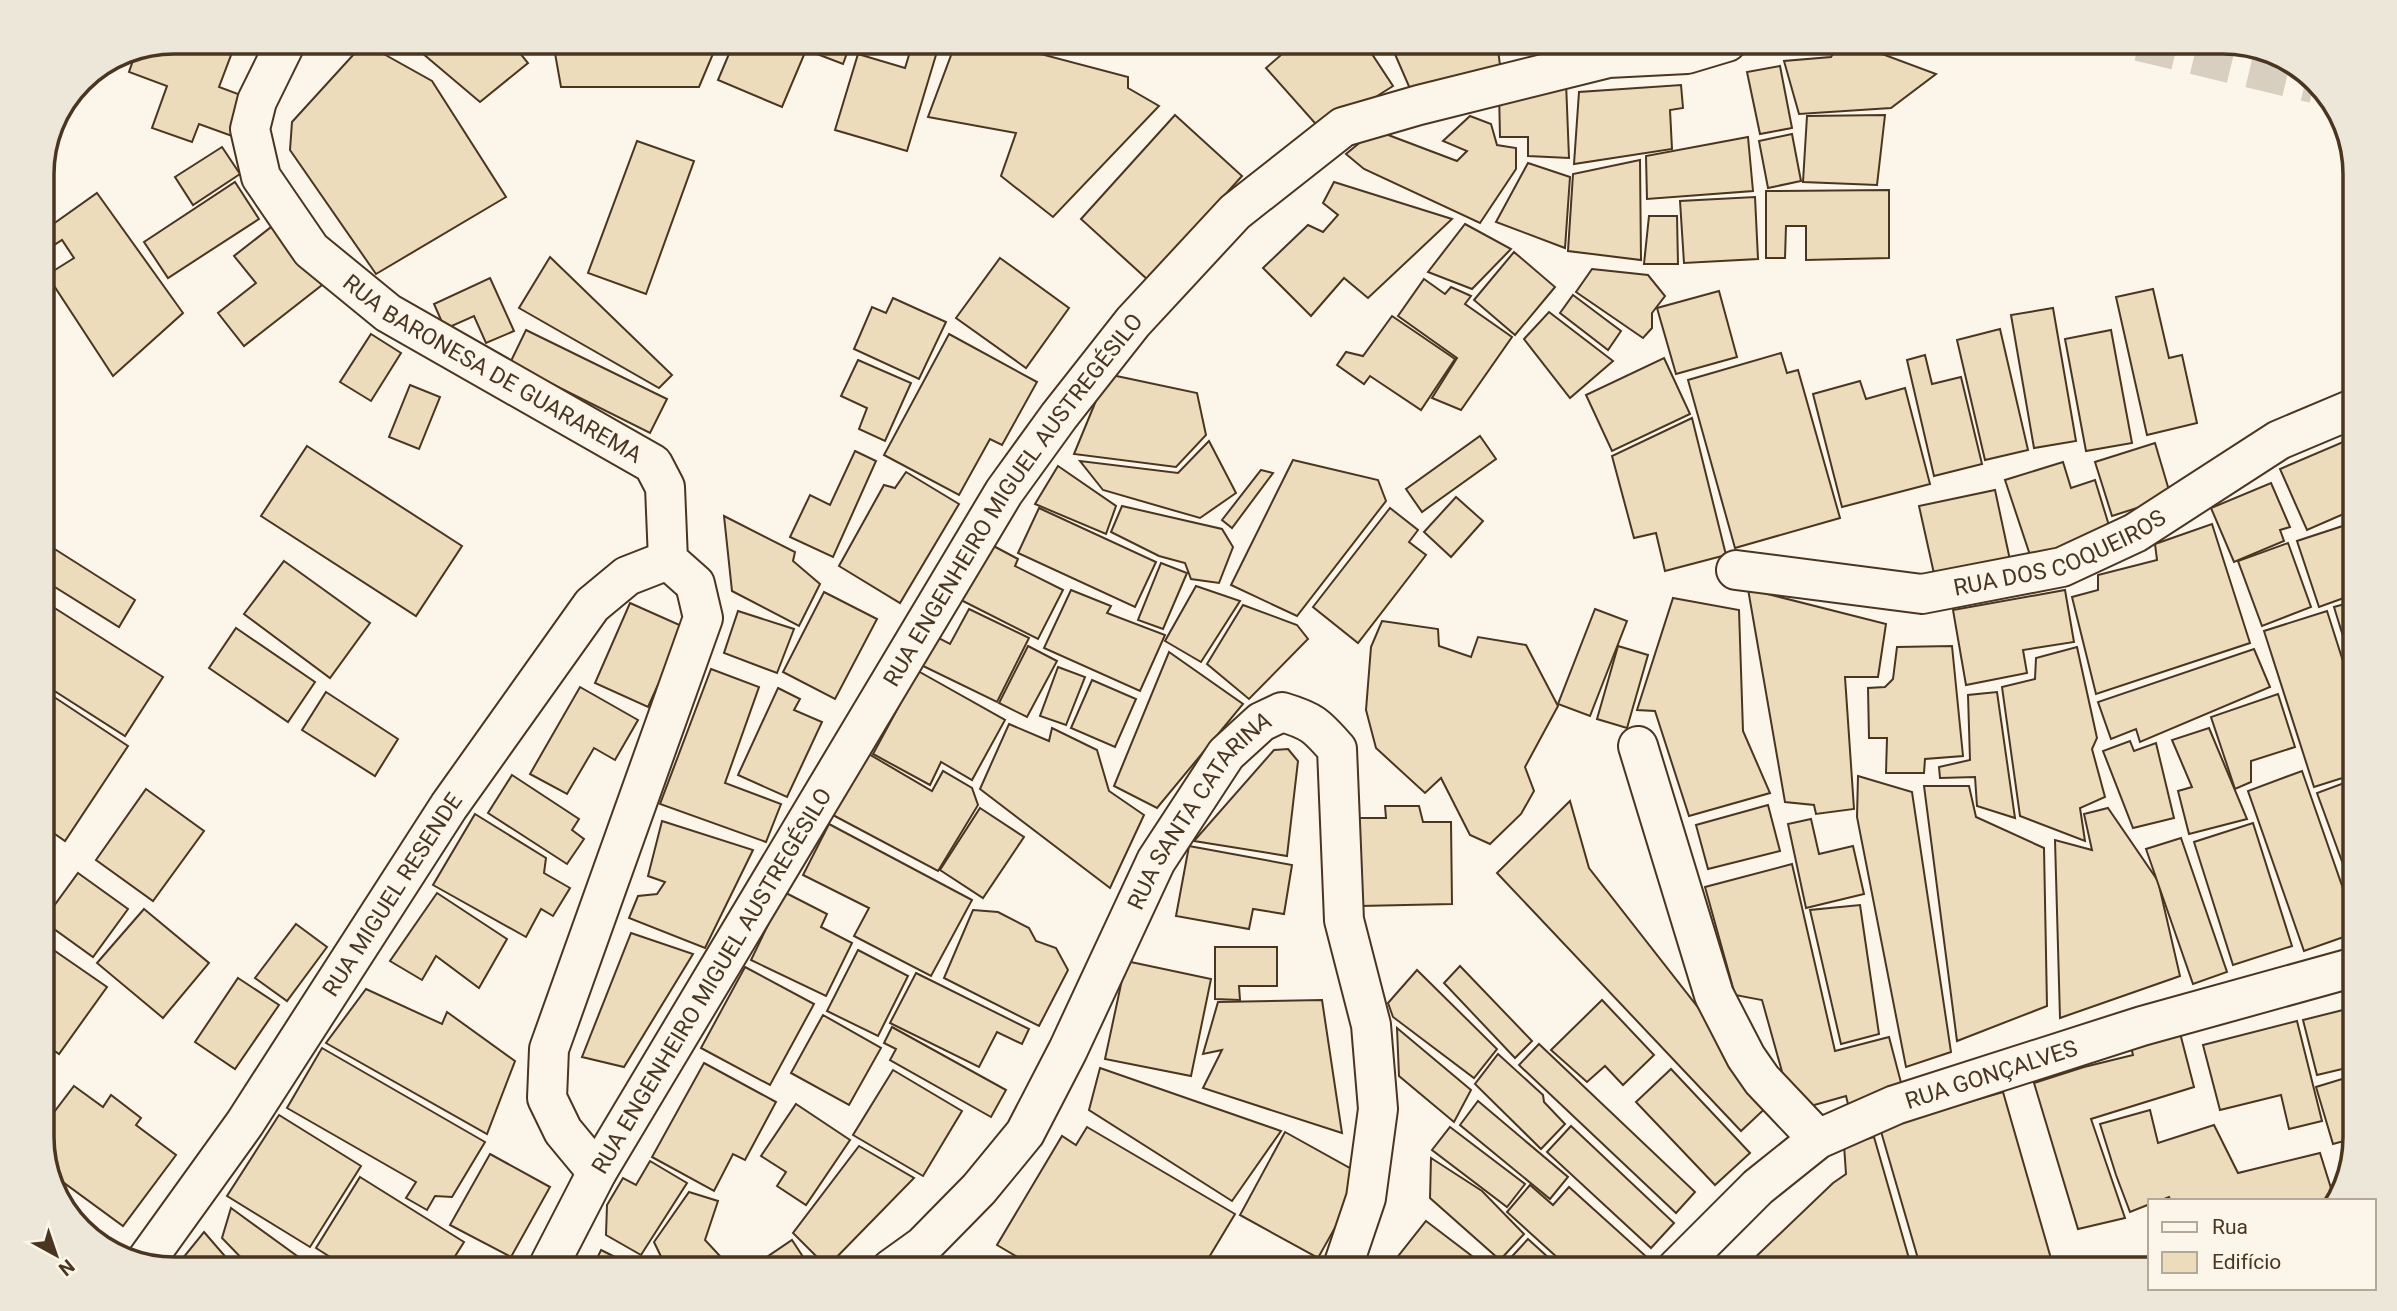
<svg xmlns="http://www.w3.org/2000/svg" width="2397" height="1311" font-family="Roboto,sans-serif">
<rect width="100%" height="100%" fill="#fbf6e9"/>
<!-- building -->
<g fill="#ecdcbc" stroke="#4a3520" stroke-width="2">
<path d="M174 42H236L219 87 246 97 232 136 199 124 192 142 152 128 167 86 129 72 137 49Z"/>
<path d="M384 42H408L396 54Z"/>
<path d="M409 42H511L528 63 480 102Z"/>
<path d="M553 42H718L699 87H561Z"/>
<path d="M734 42 809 43 782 107 718 80Z"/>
<path d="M817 42H851L843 64 817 54Z"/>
<path d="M867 42H893L890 50Z"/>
<path d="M913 42H926L939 45 907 151 835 130 858 54 905 68Z"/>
<path d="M956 42H995L1128 77V88L1159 106 1053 217 1001 176 1016 133 928 117Z"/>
<path d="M1253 42H1280L1263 54Z"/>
<path d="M1296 42H1373L1377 48 1372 54 1393 86 1322 131 1266 68Z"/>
<path d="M1397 42H1497L1500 65 1411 91 1391 45Z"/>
<path d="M1505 42H1582L1506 51Z"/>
<path d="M1841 42H1850L1936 74 1891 108 1799 114 1784 61 1831 57Z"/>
<path d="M364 43 432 81 506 197 376 274 290 150 292 122Z"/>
<path d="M1780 66 1792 128 1760 134 1747 72Z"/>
<path d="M1566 82 1569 158 1528 156V137H1500L1499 91Z"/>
<path d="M1681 85 1683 108 1670 110 1672 149 1574 164 1579 92Z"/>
<path d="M1175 115 1242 176 1148 280 1081 219Z"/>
<path d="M1885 115 1877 185 1803 182 1807 116Z"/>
<path d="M1470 116 1491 124 1497 145 1516 148V169L1480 223 1364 169 1346 154 1375 130 1457 161 1467 151 1443 141Z"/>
<path d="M1792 134 1801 181 1768 188 1759 141Z"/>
<path d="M1748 137 1753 191 1647 199 1646 156Z"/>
<path d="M637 141 694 161 646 294 588 273Z"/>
<path d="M222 147 240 174 193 205 175 177Z"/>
<path d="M1640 160 1641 260 1568 251 1573 174Z"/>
<path d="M1528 163 1570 177 1565 248 1496 222Z"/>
<path d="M235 182 259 219 168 278 144 242Z"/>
<path d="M1334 182 1452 219 1368 298 1344 278 1311 316 1263 268 1308 225 1323 232 1338 215 1323 203Z"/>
<path d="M1889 190V258L1806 260V226H1786L1785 258H1766V191Z"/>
<path d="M97 193 183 313 113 376 47 275 74 258 62 240 42 253V232Z"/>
<path d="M1755 197 1758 259 1684 263 1680 201Z"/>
<path d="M1649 216H1677L1678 264H1644Z"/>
<path d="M275 224 322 285 244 346 218 313 256 283 234 256Z"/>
<path d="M1465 224 1511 249 1472 289 1428 272Z"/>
<path d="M1514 252 1555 287 1515 335 1474 300Z"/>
<path d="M550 257 672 375 659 388 519 308Z"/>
<path d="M1000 258 1069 308 1026 368 956 318Z"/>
<path d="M1592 269 1648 275 1665 296 1652 313V328L1643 338 1576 292Z"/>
<path d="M490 278 514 331 486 343 474 316 445 329 434 304Z"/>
<path d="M1424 279 1445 294 1451 287 1471 296 1465 304 1512 337 1461 410 1432 398 1457 358 1398 316Z"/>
<path d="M2153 289 2169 358 2182 355 2197 423 2147 435 2116 297Z"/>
<path d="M1719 291 1737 357 1676 374 1657 308Z"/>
<path d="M1573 295 1621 331 1608 350 1560 313Z"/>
<path d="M893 298 946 322 919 379 854 349 872 307 886 313Z"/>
<path d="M2053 308 2076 441 2034 448 2011 315Z"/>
<path d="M1549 312 1613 361 1570 398 1524 339Z"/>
<path d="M1392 316 1455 359 1421 410 1370 376 1364 384 1337 365 1346 352 1363 356Z"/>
<path d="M2000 329 2028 450 1985 460 1957 340Z"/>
<path d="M526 330 667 399 650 433 510 363Z"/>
<path d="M2111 330 2132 443 2086 451 2065 339Z"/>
<path d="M371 334 401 353 371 401 340 382Z"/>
<path d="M949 334 1037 382 1002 445 990 439 959 495 884 455Z"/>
<path d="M1781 353 1787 373 1798 370 1840 518 1735 548 1688 380Z"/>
<path d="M1925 355 1932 384 1961 377 1982 464 1934 476 1907 360Z"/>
<path d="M1664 358 1690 414 1612 451 1586 395Z"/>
<path d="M858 360 911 383 885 441 859 429 867 408 841 396Z"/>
<path d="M1107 374 1197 393 1206 435 1176 467 1074 454Z"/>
<path d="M1860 381 1866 399 1905 388 1930 484 1842 507 1813 394Z"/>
<path d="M410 385 440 397 419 449 389 437Z"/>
<path d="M1692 418 1726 555 1665 571 1656 533 1634 538 1612 456Z"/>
<path d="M1480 436 1496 459 1422 512 1406 489Z"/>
<path d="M1209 441 1236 493 1200 518 1103 490 1080 461 1178 473Z"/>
<path d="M2343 442 2355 470V509L2307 530 2280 469Z"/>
<path d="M2155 443 2171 497 2112 516 2095 462Z"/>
<path d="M307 446 462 546 416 616 261 516Z"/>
<path d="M855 451 876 461 833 557 790 537 810 495 830 505Z"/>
<path d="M1293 460 1378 480 1386 501 1297 616 1231 585Z"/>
<path d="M2063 462 2071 488 2095 480 2111 532 2031 558 2005 480Z"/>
<path d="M1058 466 1116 506 1106 534 1035 504Z"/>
<path d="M1261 470 1273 473 1232 528 1222 520Z"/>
<path d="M906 472 959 504 900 603 839 566 884 485 895 488Z"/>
<path d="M2271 483 2290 527 2280 530 2284 541 2234 562 2211 508Z"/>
<path d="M1995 490 2010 560 1935 578 1919 506Z"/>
<path d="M1456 497 1483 521 1451 557 1424 532Z"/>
<path d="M1122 506 1222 529 1233 547 1219 583 1191 579 1185 563 1159 556 1111 532Z"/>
<path d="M1039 508 1156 562 1135 607 1018 553Z"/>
<path d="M1390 508 1418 530 1409 542 1426 555 1358 643 1313 607Z"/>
<path d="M724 516 795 552 793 561 820 584 799 626 732 591Z"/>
<path d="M2355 522V594L2319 607 2297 541Z"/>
<path d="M2212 524 2250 643 2096 694 2072 597 2098 590V575L2157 560 2155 544Z"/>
<path d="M42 541 135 600 119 627 42 579Z"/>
<path d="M986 542 1018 559 1015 566 1063 590 1038 639 957 598Z"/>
<path d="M2288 543 2311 607 2262 626 2238 561Z"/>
<path d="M284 561 370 623 330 678 244 614Z"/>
<path d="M1161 563 1187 573 1163 629 1138 620Z"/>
<path d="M1196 586 1240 601 1201 662 1165 641Z"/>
<path d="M1748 589 1886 624 1878 677H1845L1854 809 1816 814 1814 805 1785 802Z"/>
<path d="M1071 590 1111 606 1107 613 1165 635 1140 691 1044 648Z"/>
<path d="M2065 590 2074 642 2023 650 2027 673 1966 685 1953 610Z"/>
<path d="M824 592 877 619 835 699 783 672Z"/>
<path d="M1673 598 1739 610 1743 731 1770 793 1689 816 1655 711 1637 710Z"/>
<path d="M42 600 163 677 125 736 42 683Z"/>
<path d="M2355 601V658L2350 659 2334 607Z"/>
<path d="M630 603 684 627 648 707 595 683Z"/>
<path d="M1243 605 1297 625 1308 639 1249 699 1207 664Z"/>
<path d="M969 609 1029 638 997 702 919 664 933 635 950 644Z"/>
<path d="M1595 609 1627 621 1590 716 1558 704Z"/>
<path d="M738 611 794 629 777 673 724 653Z"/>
<path d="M2327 611 2349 680 2355 678V774L2314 787 2264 631Z"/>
<path d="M1382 621 1438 629 1439 646 1471 657 1478 637 1526 645 1558 706 1525 767 1534 791 1521 814 1490 844 1470 835 1441 778 1425 793 1376 748 1366 710 1371 647Z"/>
<path d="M236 628 315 682 288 722 209 668Z"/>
<path d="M1028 646 1057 661 1027 717 999 703Z"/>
<path d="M1618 646 1648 655 1627 728 1597 719Z"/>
<path d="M1952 646 1963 756 1925 759 1924 773H1886L1887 738H1869L1868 688 1885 687 1893 679 1897 647Z"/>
<path d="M2077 647 2097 738 2092 749 2105 797 2080 808 2085 841 2020 816 2002 687 2035 679 2036 658Z"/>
<path d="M2254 649 2270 687 2140 742 2136 729 2111 739 2098 702Z"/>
<path d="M1169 652 1243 704 1157 808 1114 786Z"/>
<path d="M1058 667 1085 677 1066 725 1040 716Z"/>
<path d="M711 669 759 687 725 783 781 804 766 842 660 804Z"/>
<path d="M918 671 1005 720 972 780 941 762 930 785 873 754Z"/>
<path d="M1092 680 1136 699 1115 747 1071 728Z"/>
<path d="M580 687 638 720 615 760 594 748 567 794 530 774Z"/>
<path d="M778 688 800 699 794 710 822 722 787 797 738 775Z"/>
<path d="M42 689 128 746 65 841 42 825Z"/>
<path d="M326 692 398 739 375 776 302 730Z"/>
<path d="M1997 692 2015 818 1977 806 1975 777 1940 778 1939 767 1970 760 1968 695Z"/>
<path d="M2278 694 2295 747 2251 761V782L2235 789 2211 717Z"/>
<path d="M1009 724 1049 741 1052 728 1097 750 1109 791 1144 815 1110 888 980 789Z"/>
<path d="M2209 728 2247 819 2189 834 2178 791 2192 787 2172 740Z"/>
<path d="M2130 741 2134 751 2156 743 2174 818 2133 828 2103 751Z"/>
<path d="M1288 749 1298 761 1287 856 1194 841 1274 750Z"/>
<path d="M867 753 932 791 943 771 972 788 978 805 938 871 831 814Z"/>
<path d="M2302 771 2355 923V933L2304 951 2248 791Z"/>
<path d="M512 775 579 819 572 830 584 839 567 864 488 813Z"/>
<path d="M1858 776 1912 792 1951 1052 1906 1067 1857 817Z"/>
<path d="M2355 779V897L2317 793Z"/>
<path d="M1924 786H1969L1976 817 2044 848 2047 1006 1957 1041Z"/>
<path d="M146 789 204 831 153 901 96 860Z"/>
<path d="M1570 801 1589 868 1772 1102 1741 1131 1497 873Z"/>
<path d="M1768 805 1780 851 1708 869 1696 825Z"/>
<path d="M1385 806H1419L1423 822H1451L1452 904 1360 906 1359 818H1386Z"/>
<path d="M980 808 1024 837 983 898 940 870Z"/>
<path d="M2108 808 2158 881 2180 976 2060 1018 2055 840 2092 850 2084 814Z"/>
<path d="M475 814 546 858 544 873 570 888 553 916 541 909 526 937 433 885Z"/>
<path d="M1811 819 1819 854 1853 846 1864 894 1806 908 1788 824Z"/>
<path d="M662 821 753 850 705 948 629 918 638 896 657 894 665 882 648 876Z"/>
<path d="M2253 823 2292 946 2233 965 2194 842Z"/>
<path d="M829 824 972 900 931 976 854 936 869 908 803 875Z"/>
<path d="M2181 838 2227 972 2193 984 2146 849Z"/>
<path d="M1189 846 1292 865 1284 914 1253 909 1249 929 1176 916Z"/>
<path d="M1792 864 1835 1051 1889 1037 1904 1094 1850 1112 1846 1096 1793 1111 1762 1000 1735 995 1705 887Z"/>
<path d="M78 873 128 909 93 957 43 921Z"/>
<path d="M784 892 827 914 821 927 852 943 826 996 751 960Z"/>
<path d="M437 893 507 939 479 988 436 956 422 980 390 961Z"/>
<path d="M1860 905 1879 1034 1841 1044 1810 910Z"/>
<path d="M144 909 209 963 163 1018 97 963Z"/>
<path d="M973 910 998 912 1029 928 1036 941 1056 948 1068 970 1039 1026 944 978Z"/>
<path d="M296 924 327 947 287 1001 255 978Z"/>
<path d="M631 933 693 954 624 1067 582 1057Z"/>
<path d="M42 942 107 987 59 1054 42 1042Z"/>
<path d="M1215 947H1277V986H1239L1240 1000 1215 999Z"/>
<path d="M858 950 908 976 878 1036 827 1011Z"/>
<path d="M1126 961 1211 979 1191 1076 1105 1059Z"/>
<path d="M1460 966 1532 1041 1515 1058 1444 983Z"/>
<path d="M745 967 814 1004 770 1085 701 1048Z"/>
<path d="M1417 970 1497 1049 1474 1078 1393 1017 1388 1003Z"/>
<path d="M916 973 1029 1029 1022 1044 997 1032 979 1067 890 1023Z"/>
<path d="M238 978 279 1005 235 1069 195 1042Z"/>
<path d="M366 989 442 1024 447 1012 515 1061 487 1134 326 1043Z"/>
<path d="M1322 1000 1342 1133 1203 1088 1222 1050 1203 1054 1218 1002Z"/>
<path d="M1602 1000 1654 1055 1623 1085 1605 1066 1587 1082 1551 1050Z"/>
<path d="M2351 1008 2355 1023V1066L2317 1075 2303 1020Z"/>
<path d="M823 1015 881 1048 849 1105 791 1073Z"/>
<path d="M2297 1021 2322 1121 2289 1129 2281 1095 2220 1110 2203 1045Z"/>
<path d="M892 1027 1006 1090 991 1117 890 1060 896 1049 884 1043Z"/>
<path d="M1397 1028 1471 1090 1454 1122 1399 1076Z"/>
<path d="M2180 1033 2194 1087 2091 1119 2125 1218 2078 1229 2034 1083 2084 1067 2133 1055 2130 1043Z"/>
<path d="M1539 1044 1695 1192 1676 1213 1519 1065Z"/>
<path d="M322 1048 485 1142 452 1197 435 1196 427 1210 406 1198 416 1182 287 1108Z"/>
<path d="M1498 1054 1543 1095 1544 1102 1565 1124 1541 1149 1475 1084Z"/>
<path d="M42 1059 51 1066 42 1077Z"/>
<path d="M704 1063 776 1102 745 1160 733 1154 714 1191 652 1157Z"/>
<path d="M1100 1068 1281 1131 1232 1201 1089 1110Z"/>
<path d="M1671 1069 1750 1153 1715 1185 1636 1102Z"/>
<path d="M893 1070 962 1111 923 1176 853 1135Z"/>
<path d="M2355 1075V1138L2333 1144 2316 1087Z"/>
<path d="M74 1086 103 1107 111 1095 141 1118 136 1125 176 1155 123 1226 52 1174 42 1146V1128Z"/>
<path d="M2003 1092 2054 1269H1921L1880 1128Z"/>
<path d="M1478 1101 1568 1177 1550 1199 1460 1125Z"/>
<path d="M796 1104 850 1140 806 1205 777 1186 786 1172 761 1156Z"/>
<path d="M2150 1110 2158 1143 2214 1125 2238 1173 2320 1153 2335 1201H2171L2169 1197 2159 1201H2150V1204L2130 1212 2116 1175 2100 1124Z"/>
<path d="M279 1115 361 1166 310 1247 227 1196Z"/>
<path d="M1571 1126 1674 1223 1651 1248 1547 1152Z"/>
<path d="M1087 1127 1235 1214 1202 1269H1038L997 1245 1062 1136 1076 1145Z"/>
<path d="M1450 1127 1525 1184 1507 1207 1432 1150Z"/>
<path d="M1285 1132 1364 1176 1318 1258 1240 1215Z"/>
<path d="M1874 1137 1912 1269H1743L1833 1183 1846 1174 1844 1145Z"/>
<path d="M859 1146 914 1178 827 1267 793 1233Z"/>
<path d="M490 1154 550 1187 511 1257 450 1225Z"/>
<path d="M1431 1158 1482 1191 1524 1234 1500 1260 1430 1198Z"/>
<path d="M650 1161 687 1183 641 1255 606 1235 607 1205 623 1178 636 1185Z"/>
<path d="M360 1177 464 1242 447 1269H349L316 1248Z"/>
<path d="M1530 1185 1553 1205 1569 1187 1650 1260 1642 1269H1570L1507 1212Z"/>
<path d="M689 1192 718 1201 705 1240 732 1269H667L654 1242Z"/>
<path d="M231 1208 315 1269H252L222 1238Z"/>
<path d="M1426 1221 1489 1269H1388Z"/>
<path d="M204 1232 236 1269H174Z"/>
<path d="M1528 1239 1561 1269H1511L1505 1264Z"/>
<path d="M792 1240 811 1269H749Z"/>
<path d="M601 1250 639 1269H592Z"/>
</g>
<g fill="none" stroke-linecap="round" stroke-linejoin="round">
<!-- major-tunnel -->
<path stroke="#d8cfc1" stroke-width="38" stroke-dasharray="38 19" stroke-linecap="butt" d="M2139 42 2314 84"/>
<defs>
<g id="minor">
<path id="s1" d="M286 42 257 101 250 129 261 177 311 250 388 313 653 464 665 487 668 560 695 584 703 618 549 1049 547 1098 563 1131 597 1172"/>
<path id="s2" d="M1736 570 1922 594 2062 567 2135 533 2279 440 2355 408"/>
<path d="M1638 746 1714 995 1746 1057 1762 1080 1818 1139"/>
<path id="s3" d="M145 1262 245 1123 449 806 592 605 627 576 668 560"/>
<path id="s4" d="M547 1269 597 1172 1004 492 1059 416 1133 322 1235 212 1343 127 1419 105 1608 58 1687 54 1727 42"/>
<path id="s5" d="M891 1269 923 1246 979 1189 1025 1133 1068 1050 1156 861 1226 754 1261 722 1282 712C1312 721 1316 725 1337 749L1344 920 1371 1025 1378 1109 1366 1198 1342 1269"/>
<path id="s6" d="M1676 1269 1758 1187 1818 1139 1895 1105 2142 1026 2355 967"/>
</g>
</defs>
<!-- minor casing -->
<use href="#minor" stroke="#4a3520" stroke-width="42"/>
<!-- minor -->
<use href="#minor" stroke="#fbf6e9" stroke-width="38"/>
</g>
<g text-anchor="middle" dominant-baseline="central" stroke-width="5" stroke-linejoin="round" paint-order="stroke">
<!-- street labels -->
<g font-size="23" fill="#4a3520" stroke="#fbf6e9">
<text stroke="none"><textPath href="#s1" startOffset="450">RUA BARONESA DE GUARAREMA</textPath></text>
<text stroke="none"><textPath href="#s4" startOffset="900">RUA ENGENHEIRO MIGUEL AUSTREGÉSILO</textPath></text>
<text stroke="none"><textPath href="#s2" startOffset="332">RUA DOS COQUEIROS</textPath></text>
<text stroke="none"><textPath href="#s5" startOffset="560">RUA SANTA CATARINA</textPath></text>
<text stroke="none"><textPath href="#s3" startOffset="443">RUA MIGUEL RESENDE</textPath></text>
<text stroke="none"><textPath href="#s4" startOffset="332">RUA ENGENHEIRO MIGUEL AUSTREGÉSILO</textPath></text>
<text stroke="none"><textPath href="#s6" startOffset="378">RUA GONÇALVES</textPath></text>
</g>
</g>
<!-- crop -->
<path d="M0 0H2397V1311H0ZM174 54H2223A120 120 0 0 1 2343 174V1137A120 120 0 0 1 2223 1257H174A120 120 0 0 1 54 1137V174A120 120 0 0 1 174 54Z" fill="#ede7d9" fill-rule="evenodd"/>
<path fill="none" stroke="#4a3520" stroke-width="3.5" d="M174 54H2223A120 120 0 0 1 2343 174V1137A120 120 0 0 1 2223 1257H174A120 120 0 0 1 54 1137V174A120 120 0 0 1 174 54Z"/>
<!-- legend -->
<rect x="2148" y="1199" width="228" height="91" fill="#fbf6e9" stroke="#b4a999" stroke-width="2"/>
<rect x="2162" y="1222" width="35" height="10" fill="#fbf6e9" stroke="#b4a999" stroke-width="2"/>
<text x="2212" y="1234" font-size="21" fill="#4a3520">Rua</text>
<rect x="2162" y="1252" width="35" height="21" fill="#ecdcbc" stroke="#b4a999" stroke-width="2"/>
<text x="2212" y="1269" font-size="21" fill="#4a3520">Edifício</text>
<!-- north arrow -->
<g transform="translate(56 1255) rotate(140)" stroke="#fbf6e9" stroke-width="5" paint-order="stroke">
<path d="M0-5L12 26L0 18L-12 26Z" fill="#4a3520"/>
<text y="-10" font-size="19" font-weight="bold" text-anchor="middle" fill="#4a3520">N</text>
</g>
</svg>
